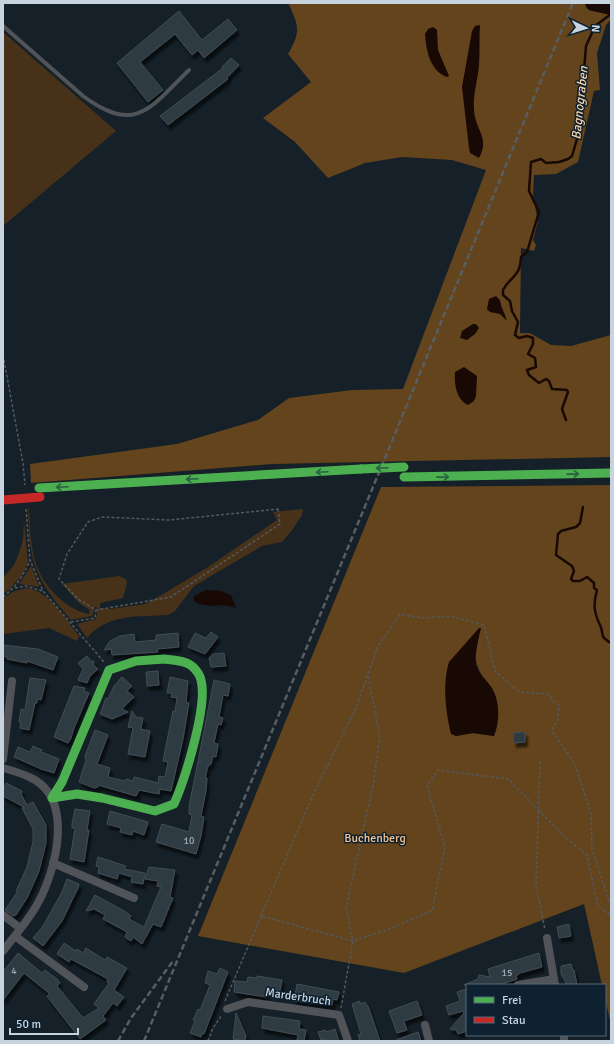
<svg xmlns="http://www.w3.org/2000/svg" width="614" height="1044" font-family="Signika,sans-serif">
<defs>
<filter id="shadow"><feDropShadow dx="2.5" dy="4.5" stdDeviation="1" flood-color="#0009"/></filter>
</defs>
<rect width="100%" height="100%" fill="#152028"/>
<!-- green -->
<g fill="#473219">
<path d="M3 32 116 131 3 226Z"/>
<path d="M29 507C31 544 30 571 59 598 68 606 78 612 89 614L90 610 79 603 62 584 119 576 126 579 127 583 123 598 100 603V608L110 609 145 604 158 597 208 567 277 520 273 512 303 509 302 515 293 529 282 542 262 546 194 586 175 611 168 615C139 617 108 613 87 638L77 624 96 619 98 608 95 607 92 616 71 620C45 590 30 569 29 529 29 522 27 512 29 507Z"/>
<path d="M24 520 28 562 22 575 9 590 3 594V578L14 565 19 553 23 539Z"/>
<path d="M31 566 39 585V587L19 584Z"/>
<path d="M26 588C49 590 65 619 79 636L77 641 49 628 3 634V599L12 592Z"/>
</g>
<!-- forest -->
<g fill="#64441c" fill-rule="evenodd">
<path d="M288 3H611V19L606 25 597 53 600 90 594 91 578 162 556 174 534 175 533 196 538 221 533 240 536 245 534 251 521 248 520 333H530L551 345 571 346 611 335V457L272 464 31 483 30 464 177 444 258 420 289 398 352 390 403 389 486 170 452 160 402 157 365 163 328 178 295 142 263 118 311 82 288 54C301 32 299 25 288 3Z"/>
<path d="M611 485V1025L605 998V985H602L584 904 404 973 198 936 381 487ZM474 634C475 657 474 669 491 687L494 736 473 733 456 736 453 660Z"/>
</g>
<!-- water -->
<g fill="#190904">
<path d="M480 25C479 38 480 52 479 65 478 79 473 94 474 108 474 130 491 137 479 158L470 153 469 148 462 87 472 31 475 26Z"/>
<path d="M433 27 437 30 438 50 449 76 447 77C430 71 426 50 425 34L428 29Z"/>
<path d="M496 296 500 300C501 308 505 313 507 321L500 314 490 312 487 309 489 299Z"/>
<path d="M473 324H476L479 328 475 334 467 340 460 338 462 331Z"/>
<path d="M464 367 477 376 476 396 474 401 468 405C456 400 454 383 455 372Z"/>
<path d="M206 590 221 591 231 595 236 608C223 602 207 610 194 601V596Z"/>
<path d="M479 628H481C479 637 474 657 476 665 479 675 487 680 492 688 500 701 500 722 494 736L473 733 456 736 451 734C446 712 442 685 449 662Z"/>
</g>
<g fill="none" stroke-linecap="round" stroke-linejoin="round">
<!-- stream -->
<g stroke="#190904" stroke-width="2.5">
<path d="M566 420 562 409 568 392 567 390 552 389 549 381 546 379 539 383 529 375 527 370 536 367 535 358 528 354 533 344V338L527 336 519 338 515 335 518 322 512 311 510 301 503 295V290C511 275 520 278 521 257L527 252 539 212 529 191 531 162 541 159 546 163 559 162 568 159 572 156 577 139V124L581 107 586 46 595 26 611 14"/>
<path d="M583 507 580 523 576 527 561 531 558 534 556 555 572 566 574 571 571 579 573 581H580L587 577 594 583V588L597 590C593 604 594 613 600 625 605 636 598 635 611 643"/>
</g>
<!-- river -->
<path stroke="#190904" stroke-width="16" d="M593 3 611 7"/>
</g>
<!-- building -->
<g fill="#2d3a43" stroke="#434d54" filter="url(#shadow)">
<path d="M179 11 202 40 228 19 237 30 204 58 198 50 192 55 175 34 140 62 163 90 148 102 117 63Z"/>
<path d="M231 58 239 65 227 78 228 79 168 125 160 116 223 68 222 67Z"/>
<path d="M211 632 218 637 205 654 188 647 195 633 206 638Z"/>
<path d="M178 633 179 647 157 649 158 652 112 655 111 649 104 650 110 641 120 636 134 634 135 642 156 640V635Z"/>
<path d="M3 645 38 649 58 657 53 670 27 661V663L7 659V656L3 657Z"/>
<path d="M224 653 226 666 211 667 209 658 213 654Z"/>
<path d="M87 656 91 661H94L93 664 98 669 90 676 87 683 78 680 83 669 78 663Z"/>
<path d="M158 671 159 685 147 686 146 672Z"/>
<path d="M122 677 132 686 127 691 134 697 122 709 128 712 112 719 100 714 106 698 108 699 114 686Z"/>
<path d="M170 677 188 681 186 702 189 703 183 739 171 791 160 789 159 794 139 790 136 796 98 785V787L94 788 79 782 86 760 85 756 95 730 108 735 97 764 110 768 108 777 125 781 126 779 133 781 134 777 158 783 159 776 165 777 168 762 163 761 173 711 175 712 177 698 171 697 172 693H167Z"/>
<path d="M30 678 46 680 41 700 37 699V703H35L29 730 20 728 21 723 19 722 21 709 25 710Z"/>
<path d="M214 680 230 684 228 696 223 695 219 717 223 718 221 725 218 724 214 743 218 744 216 757 213 756 211 764 208 766 205 778H207L206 791 201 816 204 817 201 836 196 854 156 842 162 824 189 832 192 815 189 814V807Z"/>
<path d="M74 686 85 688 84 691 89 693 74 728 71 738 68 743 54 737Z"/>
<path d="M132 711 136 717 143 718 141 729 150 731 145 757 128 754 133 728 128 727Z"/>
<path d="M525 732V742L514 743 513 733Z"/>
<path d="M33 746 42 750 41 752 59 759 54 773 41 769 14 757 18 747 30 752Z"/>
<path d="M6 783 22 791 21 794 27 805 33 802 46 825V843L39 871 27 898 16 915 13 916 5 910 18 891H16L27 867 33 842V829L22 808 24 807 3 796V790Z"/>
<path d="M75 809 90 811 87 830H89L84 862 70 859 75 828H72V824Z"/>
<path d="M110 811 148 822 144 835 133 831 132 835 120 832 121 828 107 824Z"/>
<path d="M98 857 126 866 124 869 145 873 143 884 131 882 132 877 119 873 117 879 98 873 99 867 96 866Z"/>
<path d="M149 867 175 870 170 897 173 898 161 927 153 924 142 944 133 937 131 941 125 937 127 932 103 919 105 915 94 909 86 911 95 895 126 912 131 916 129 919 144 927 161 887 157 886 158 881 145 879Z"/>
<path d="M67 879 79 884 78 888 62 921 43 946 33 938 43 926 61 894Z"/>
<path d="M569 924 571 936 559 938 557 927Z"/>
<path d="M64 943 76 951 77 949 83 953 86 948 105 960 107 957 127 968 114 990 124 997 117 1006 113 1003 103 1016 106 1020 80 1039 47 996 50 994 24 973 3 1000V972L18 953 42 973 45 970 57 979 60 983 57 986 83 1018 99 1008 94 1004 109 983 107 982 108 979 71 959 69 962 57 954Z"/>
<path d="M539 953 542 967 520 973 516 976 517 979 499 985H464L478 979 479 975 490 977 488 969Z"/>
<path d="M571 964 572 968 574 970 577 985H567L561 974V966Z"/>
<path d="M220 968 228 972 204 1034 202 1033 201 1037 190 1033 195 1021 193 1020 198 1009 200 1010 210 985 205 983 208 971 217 974Z"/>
<path d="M257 976 282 980 280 991H266V997L234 992 235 981 247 982 248 977 257 978Z"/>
<path d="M297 984 339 992 337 1000 333 999 332 1005 294 1001Z"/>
<path d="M467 989V1031L458 1034 456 1030 450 1029 464 1013 463 1011 449 1015 446 1006 460 1001 457 992Z"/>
<path d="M360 1001V1004L365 1002 367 1006H368L380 1041H360L358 1035 361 1034 352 1004Z"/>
<path d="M417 1001 422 1015 404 1021 407 1030 397 1033 389 1011Z"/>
<path d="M236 1013 246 1036 245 1041 233 1039Z"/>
<path d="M263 1016 300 1021 299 1029 306 1030 304 1041 297 1040 298 1035 262 1028Z"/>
<path d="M335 1029 339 1041H326L325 1039 321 1040 318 1032 325 1030 326 1032Z"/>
<path d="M418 1032 421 1041H396V1040Z"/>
</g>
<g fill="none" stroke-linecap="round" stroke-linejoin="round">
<!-- path -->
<g stroke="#53595e" stroke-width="1.5" stroke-dasharray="3 2" stroke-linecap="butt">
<path d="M3 355 23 463 25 485"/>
<path d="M26 509 30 560 43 591 104 662"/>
<path d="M278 509 280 524 171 597 96 610 78 599 59 579 67 554 88 522 102 517 169 520Z"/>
<path d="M15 588 25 586 43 591"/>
<path d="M3 597C16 587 24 575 30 560"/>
<path d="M71 622 95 618 96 610"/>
<path d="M540 761 536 885 545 930"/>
<path d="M611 907 592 849 591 814 575 764 552 731 558 718 559 706 547 694 519 692 495 671 484 625 451 616 422 618 400 614 378 646 356 708 314 793 261 916 353 941 389 929 432 911 445 847 427 786 438 770 508 779 565 837 587 855 598 906 611 915"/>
<path d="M225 1001 261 916"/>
<path d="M341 1008 353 941 346 908 373 786 380 736 368 676"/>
<path d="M208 1041 213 1028 222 1015"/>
</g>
<!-- lane -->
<path stroke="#505458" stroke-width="4" d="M3 26 83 96C136 135 150 108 189 70"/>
<!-- street -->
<g stroke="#505458" stroke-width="8">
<path d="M3 759 12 681"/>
<path d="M3 768C14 771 25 774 35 780 73 803 56 869 39 901 30 919 15 935 3 951"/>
<path d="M53 863 134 898"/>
<path d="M3 915 20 928"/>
<path d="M15 936 84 987"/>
<path d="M547 938 555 985"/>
<path d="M518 985 554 979"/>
<path d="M227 1009 248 1002 339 1015 348 1041"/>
<path d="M425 1025 429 1041"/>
<path d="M564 1035V1041"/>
</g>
<!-- fast -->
<g stroke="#4caf50" stroke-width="9">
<path d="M404 477 611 473"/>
<path d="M39 488 361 469"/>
<path d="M164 659C173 660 186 660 193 667 196 670 200 675 201 680 208 706 185 779 174 804L155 811 102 798 77 794 52 798 62 782 109 670 136 661Z"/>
</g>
<!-- rail -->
<g stroke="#585d62" stroke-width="2.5" stroke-dasharray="6 3" stroke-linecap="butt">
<path d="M118 1041 131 1018 173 961"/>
<path d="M144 1041 573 3"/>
</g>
<!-- fast-bridge -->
<path stroke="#4caf50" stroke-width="9" d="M361 469 404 467"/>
<!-- jam-bridge -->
<path stroke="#c62828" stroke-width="9" d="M3 500 40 497"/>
</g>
<!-- one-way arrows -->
<defs><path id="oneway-shaft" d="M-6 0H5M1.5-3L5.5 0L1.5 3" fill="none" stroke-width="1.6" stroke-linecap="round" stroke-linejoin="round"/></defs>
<g stroke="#29613e">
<use href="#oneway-shaft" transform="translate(382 468) rotate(178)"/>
<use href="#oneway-shaft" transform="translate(322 472) rotate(177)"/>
<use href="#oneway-shaft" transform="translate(573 474) rotate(-1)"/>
<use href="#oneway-shaft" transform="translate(443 477) rotate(-1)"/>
<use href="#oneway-shaft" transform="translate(192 479) rotate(177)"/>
<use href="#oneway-shaft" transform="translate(62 487) rotate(177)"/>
</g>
<g text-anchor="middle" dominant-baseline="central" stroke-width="3" stroke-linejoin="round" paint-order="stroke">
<!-- number labels -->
<g font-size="10" fill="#a0adb7">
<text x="189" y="841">10</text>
<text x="14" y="971">4</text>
<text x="507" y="973">15</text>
</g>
<!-- park labels -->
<g font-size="12" fill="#f7c590" stroke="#0d2130">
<text x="375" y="838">Buchenberg</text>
</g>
<!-- street labels -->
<g font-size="12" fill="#c7d3de" stroke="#0d2130">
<text transform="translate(298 997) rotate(8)">Marderbruch</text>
</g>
<!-- water labels -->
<g font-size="13" font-style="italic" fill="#f7d2aa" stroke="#0d2130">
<text transform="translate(580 103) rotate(-84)">Bagnograben</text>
</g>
</g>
<!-- border -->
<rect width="614" height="1044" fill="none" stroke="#c7d3de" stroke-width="8"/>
<!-- legend -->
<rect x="466" y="984" width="140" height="52" fill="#0d2130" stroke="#576876"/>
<rect x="474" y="997" width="20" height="6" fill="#4caf50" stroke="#576876"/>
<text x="502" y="1004" font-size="12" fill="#c7d3de">Frei</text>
<rect x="474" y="1017" width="20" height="6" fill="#c62828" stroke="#576876"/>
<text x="502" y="1024" font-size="12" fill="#c7d3de">Stau</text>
<!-- north arrow -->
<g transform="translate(586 28) rotate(94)" stroke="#0d2130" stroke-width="3" paint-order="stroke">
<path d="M0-3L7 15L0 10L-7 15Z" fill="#c7d3de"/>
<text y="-6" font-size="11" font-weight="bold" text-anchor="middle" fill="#c7d3de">N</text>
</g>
<!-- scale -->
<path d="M10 1028v6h68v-6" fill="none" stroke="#c7d3de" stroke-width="2"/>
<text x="16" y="1028" font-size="12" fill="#c7d3de" stroke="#0d2130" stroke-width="3" paint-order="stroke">50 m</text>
</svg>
